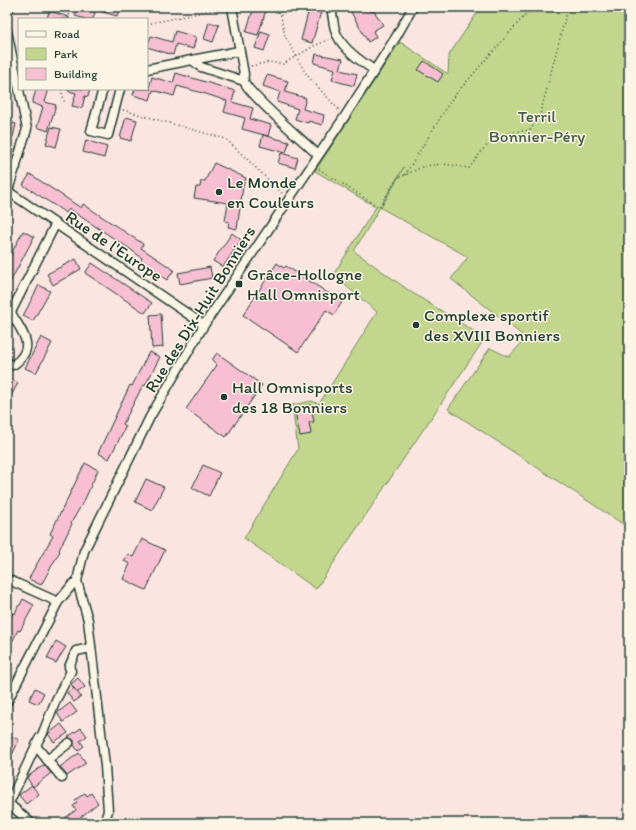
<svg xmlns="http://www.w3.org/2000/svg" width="636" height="830" font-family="Itim,sans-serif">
<rect width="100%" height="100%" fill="#fbe5e0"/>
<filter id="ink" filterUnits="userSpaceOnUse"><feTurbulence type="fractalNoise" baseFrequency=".025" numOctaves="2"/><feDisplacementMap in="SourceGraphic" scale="8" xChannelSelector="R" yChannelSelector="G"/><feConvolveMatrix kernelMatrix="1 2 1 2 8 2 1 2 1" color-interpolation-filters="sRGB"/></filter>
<g filter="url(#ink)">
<!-- green -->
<path fill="#c2d78d" stroke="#708a60" d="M481 7H629V528L448 409 490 348 509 357 526 338 451 279 468 257 381 208 404 167 354 251 411 292 485 338 316 589 244 538 298 449 292 405 312 401 319 404 377 312 333 275 376 207 315 171 400 42 448 74 449 55Z"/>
<!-- building -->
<g fill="#f8bfd3" stroke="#1f3d34">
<path d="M78 7 95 12 93 19H86L75 16Z"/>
<path d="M92 7H120L117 16 92 9Z"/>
<path d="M254 7 266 10 258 35 246 32Z"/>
<path d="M348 7H368L371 12 374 11 383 25 373 31 376 37 368 42Z"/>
<path d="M309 9 321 12 312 43 301 40Z"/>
<path d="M49 11 69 17V19H47Z"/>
<path d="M209 22 219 25 213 42 204 39Z"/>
<path d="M175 31 196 37 193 49 176 44 173 55 147 47 151 36 172 42Z"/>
<path d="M261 31 270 34 264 51 255 48Z"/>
<path d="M316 54 343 59 340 70 357 74 354 86 332 80 335 69 314 63Z"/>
<path d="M424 61 443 74 438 82 418 70Z"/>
<path d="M176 73 235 91 232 102 253 108 250 119 271 125 268 136 242 129 245 118 224 112 227 101 206 94 177 86 174 96 153 90 150 100 133 95 135 89H151L149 88 152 77 173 83Z"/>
<path d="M267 75 288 81 285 92 306 98 303 109 324 115 322 125 309 121 308 123 295 119 298 109 277 102 280 92 263 86Z"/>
<path d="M39 89H49L45 102 56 105 48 131 37 127 43 107 32 103 36 90H38Z"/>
<path d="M68 89H90L88 97 85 96 82 108 72 106 76 93 68 91Z"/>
<path d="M126 117 137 120 131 141 120 138Z"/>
<path d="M7 121 16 124 13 137 7 136Z"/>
<path d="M51 127 61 129 56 147 46 144Z"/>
<path d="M263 135 289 142 286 153 260 146Z"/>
<path d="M86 140 107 147 104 158 83 152Z"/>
<path d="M281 153 298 158 295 168 278 163Z"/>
<path d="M214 163 246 178 243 186 237 229 228 227 229 222 225 221 228 203 194 198 196 187H200L201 181H205Z"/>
<path d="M30 174 81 208 83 204 143 244 141 248 174 270 167 280 140 262 142 258 130 249 69 209 66 213 23 185Z"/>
<path d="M23 231 34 237 7 288V262Z"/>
<path d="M232 233 241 240 223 267 213 261Z"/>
<path d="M76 259 81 269 53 285 47 274Z"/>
<path d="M92 263 152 303 145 313 85 273Z"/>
<path d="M277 263 284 268 286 266 342 302 334 315 326 310 298 352 243 315Z"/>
<path d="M210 267 212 278 180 284 178 273Z"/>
<path d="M39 285 50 291 33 321 23 316Z"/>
<path d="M161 314 163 347 152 348 150 315Z"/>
<path d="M41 337 52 343 36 373 25 368Z"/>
<path d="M149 352 160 357 145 386 143 385 123 424 126 426 109 459 98 453 130 385 132 386Z"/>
<path d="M217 353 262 385 226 437 186 409 217 365 212 360Z"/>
<path d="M7 377 18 383 12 394 7 391Z"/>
<path d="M311 405 314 422H309L311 434 300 436 294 407Z"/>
<path d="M85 463 98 470 85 499 71 523 72 524 59 550 60 551 41 585 29 579 31 574 53 536 50 534Z"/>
<path d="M203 465 220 473 209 496 192 488Z"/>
<path d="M146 479 164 487 152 510 135 502Z"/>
<path d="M142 539 165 550 146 590 123 579 130 564 124 561 128 554 133 557Z"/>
<path d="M23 599 34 605 20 631 18 630 7 652V624L13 613 15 614 18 606 20 605Z"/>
<path d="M56 641 66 647 56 663 47 658Z"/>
<path d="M78 678 85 687 77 693 71 684Z"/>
<path d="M35 688 44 693 38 704 29 700Z"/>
<path d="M74 688 81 697 74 702 67 693Z"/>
<path d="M70 703 77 712 63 722 57 713Z"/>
<path d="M61 724 68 733 54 742 48 734Z"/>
<path d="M81 728 87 736 80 741 84 746 78 751 74 745V740L68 737Z"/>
<path d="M9 735 19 740 13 753 7 750V739Z"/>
<path d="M79 753 86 763 67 776 60 767Z"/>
<path d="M44 765 51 773 33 787 39 794 26 804 19 795 32 785 33 787 27 778V777Z"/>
<path d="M85 793 87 796 91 793 98 803 77 820 80 823H58L76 810 73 806 77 803 75 800Z"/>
</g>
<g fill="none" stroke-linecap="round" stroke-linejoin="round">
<defs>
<g id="minor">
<path d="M232 7 244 74C244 76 243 79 244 81 247 93 306 143 318 155"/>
<path d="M331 7C333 16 333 27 337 35 344 50 362 62 374 70"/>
<path d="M7 8 10 7"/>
<path d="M7 31 27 129 7 194"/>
<path d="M192 60 239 51"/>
<path d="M147 69 192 60 201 67 244 81"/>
<path d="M103 89 91 131 108 135 120 89"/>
<path d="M7 164 16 167"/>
<path d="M9 192 204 325"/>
<path d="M7 320 55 225"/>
<path d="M7 363 13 365C38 348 22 332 11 313"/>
<path d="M7 579 58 602"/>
<path d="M7 702 58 602 72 585 77 581"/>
<path d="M36 746 62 778"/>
<path d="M47 760 69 743"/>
<path d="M7 802 31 823"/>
<path d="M9 803 39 739 42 735 56 700 71 671 69 667 76 651 91 648"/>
<path d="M104 823 108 811 105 766 88 620 77 581 84 551 150 417 204 325 345 116 396 37 413 7"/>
</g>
</defs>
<!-- minor casing -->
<use href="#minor" stroke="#1f3d34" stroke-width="11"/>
<!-- path -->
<g stroke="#1f3d34" stroke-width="1.5" stroke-dasharray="1 3" stroke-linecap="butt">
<path d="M279 7 285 36 306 74 339 110"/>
<path d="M68 19 72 7"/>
<path d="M147 24 213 10H224"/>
<path d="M251 66 269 62 283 64 314 46 330 39"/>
<path d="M61 89 65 104"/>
<path d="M123 110 226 139 283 194"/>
<path d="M319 169 379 207 398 177H401L424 166 443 164 469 168 485 147 507 133 530 130 540 115 568 7"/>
<path d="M405 175 453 97 532 7"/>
</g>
<!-- minor -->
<use href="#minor" stroke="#fcf5e5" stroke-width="8"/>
</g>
</g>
<!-- markers -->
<g fill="#1f3d34" stroke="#fcf5e5" stroke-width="1.5">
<circle cx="219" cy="192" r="4"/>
<rect x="235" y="280" width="8" height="8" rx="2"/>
<circle cx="416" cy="325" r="4"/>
<circle cx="224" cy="397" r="4"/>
</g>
<g text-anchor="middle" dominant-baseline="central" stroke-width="3" stroke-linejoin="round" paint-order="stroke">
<!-- park labels -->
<g font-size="17" fill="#405c46" stroke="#fcf5e5">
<text x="537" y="116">Terril<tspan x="537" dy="20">Bonnier-Péry</tspan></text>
</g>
<!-- poi labels -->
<g font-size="17" fill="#1f3d34" stroke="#fcf5e5" text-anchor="start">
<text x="227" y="182">Le Monde<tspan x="227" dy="20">en Couleurs</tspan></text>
<text x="247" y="274">Grâce-Hollogne<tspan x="247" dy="20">Hall Omnisport</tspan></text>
<text x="424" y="315">Complexe sportif<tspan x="424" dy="20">des XVIII Bonniers</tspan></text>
<text x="232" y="387">Hall Omnisports<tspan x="232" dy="20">des 18 Bonniers</tspan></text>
</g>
<!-- street labels -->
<g font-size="17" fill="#1f3d34" stroke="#fcf5e5">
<text transform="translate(114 246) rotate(34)">Rue de l'Europe</text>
<text transform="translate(200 309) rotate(-58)">Rue des Dix-Huit Bonniers</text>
</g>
</g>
<!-- margin -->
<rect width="636" height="830" fill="none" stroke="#fcf5e5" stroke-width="24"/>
<rect x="12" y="12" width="612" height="806" fill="none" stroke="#1f3d34" stroke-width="1.5" filter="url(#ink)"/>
<!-- legend -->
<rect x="18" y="18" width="130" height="72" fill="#fcf5e5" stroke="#a4ab9e"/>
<rect x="26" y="31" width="20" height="6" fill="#fcf5e5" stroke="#a4ab9e"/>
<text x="54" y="38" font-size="12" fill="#1f3d34">Road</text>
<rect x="26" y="48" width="20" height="12" fill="#c2d78d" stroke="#a4ab9e"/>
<text x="54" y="58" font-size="12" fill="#1f3d34">Park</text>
<rect x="26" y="68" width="20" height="12" fill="#f8bfd3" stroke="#a4ab9e"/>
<text x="54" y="78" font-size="12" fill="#1f3d34">Building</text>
</svg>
